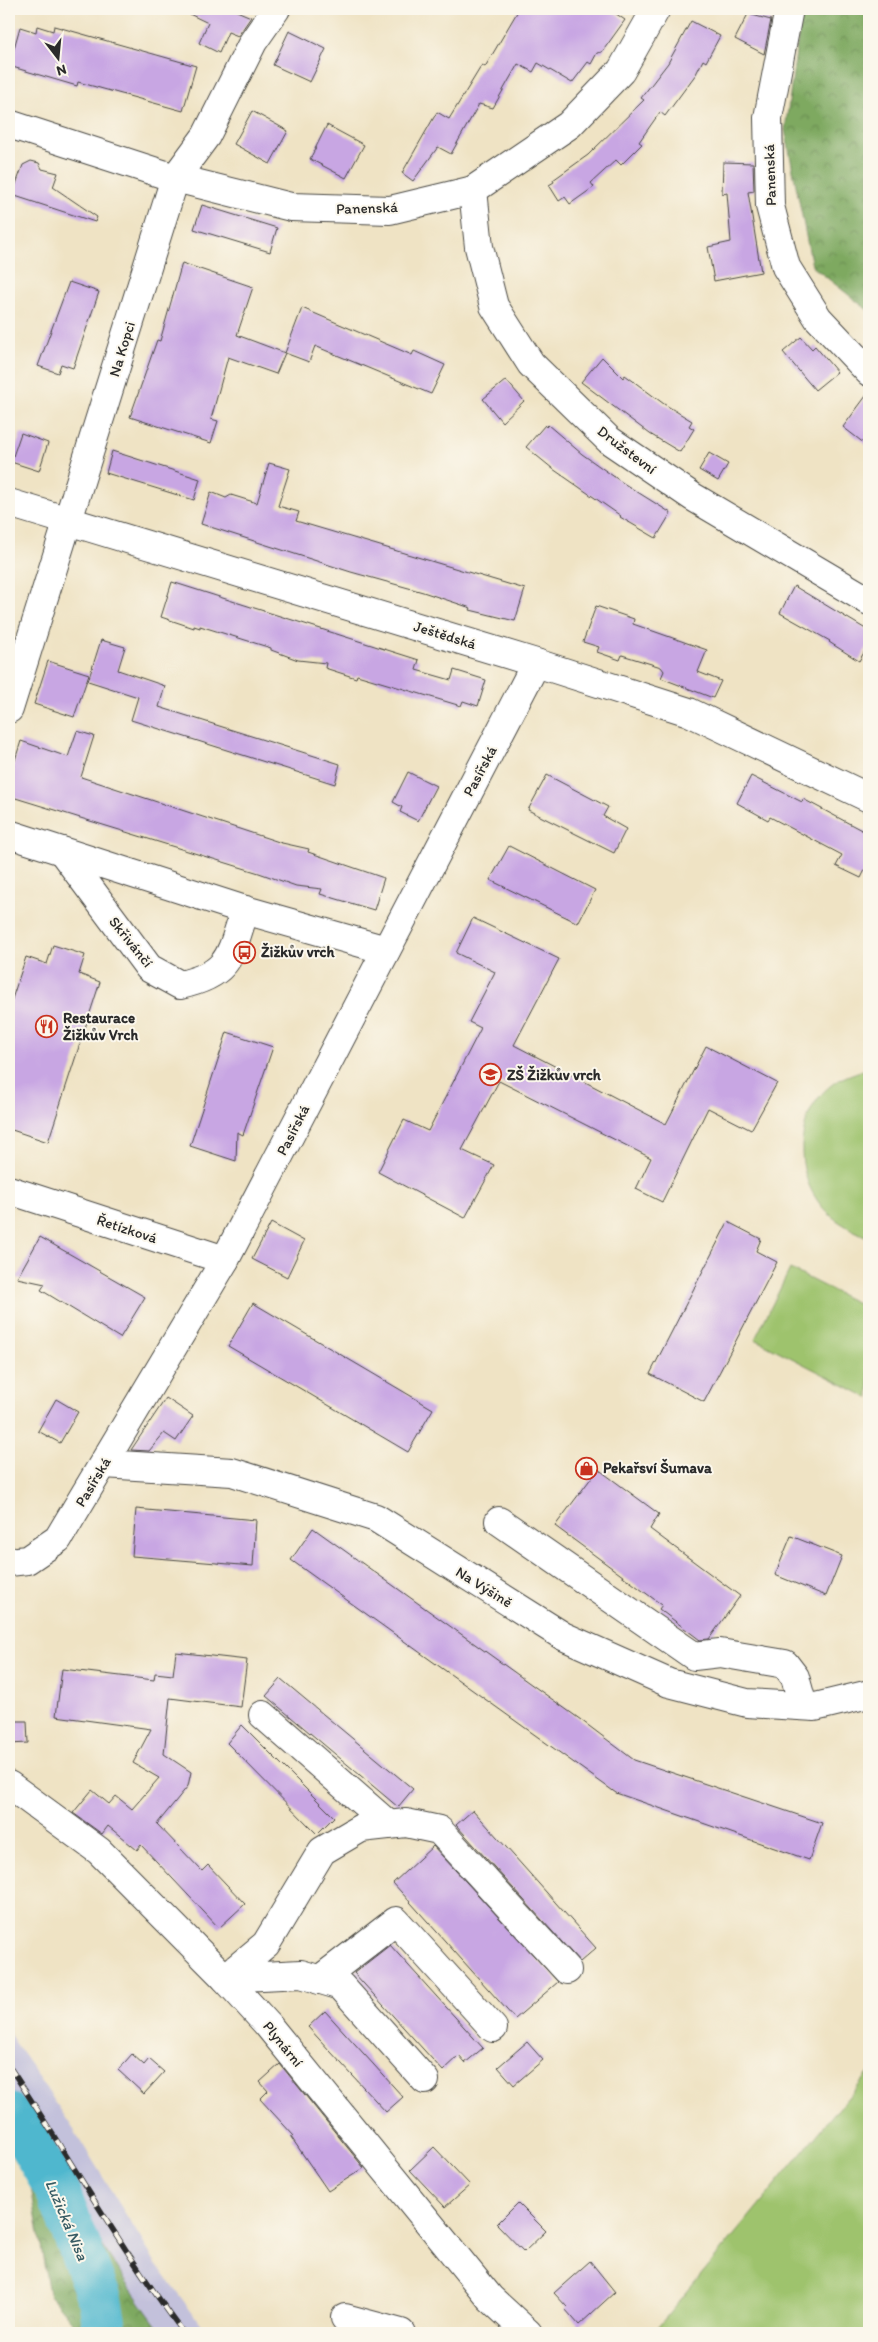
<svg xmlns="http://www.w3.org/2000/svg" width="878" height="2342" font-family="Itim,sans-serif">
<defs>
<pattern id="forest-crowns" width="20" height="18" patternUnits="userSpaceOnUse" patternTransform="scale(1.25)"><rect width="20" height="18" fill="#7ea960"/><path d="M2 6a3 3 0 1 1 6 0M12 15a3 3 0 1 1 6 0" fill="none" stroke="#678a4f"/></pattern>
</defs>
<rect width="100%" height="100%" fill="#fbf7ec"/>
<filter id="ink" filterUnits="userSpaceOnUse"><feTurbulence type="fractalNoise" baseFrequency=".02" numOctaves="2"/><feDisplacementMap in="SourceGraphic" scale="10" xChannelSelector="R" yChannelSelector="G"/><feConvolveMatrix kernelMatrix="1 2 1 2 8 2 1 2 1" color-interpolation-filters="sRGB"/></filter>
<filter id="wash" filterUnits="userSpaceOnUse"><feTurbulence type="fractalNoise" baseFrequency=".0096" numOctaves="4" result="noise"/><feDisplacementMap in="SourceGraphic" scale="20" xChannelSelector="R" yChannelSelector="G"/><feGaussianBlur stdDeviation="1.12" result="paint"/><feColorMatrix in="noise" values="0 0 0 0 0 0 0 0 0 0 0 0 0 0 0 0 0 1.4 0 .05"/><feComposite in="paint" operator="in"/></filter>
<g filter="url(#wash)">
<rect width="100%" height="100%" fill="#efe3c4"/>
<!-- railway -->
<path fill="#c3c1db" d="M9 2033 74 2130 155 2262 207 2333H162L124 2282 43 2150 9 2099Z"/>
<!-- forest -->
<g fill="url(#forest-crowns)" stroke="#546a46">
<path d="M802 9H869V311L812 266 785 130Z"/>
<path d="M9 2099C61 2176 106 2258 162 2333H82L49 2294 25 2151 9 2134Z"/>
</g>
<!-- park -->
<g fill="#9ec36d" stroke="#64774c">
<path d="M869 1068V1238C850 1229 829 1219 817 1200 793 1165 797 1109 834 1083 844 1076 858 1072 869 1068Z"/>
<path d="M790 1269 869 1309V1398L755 1339Z"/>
<path d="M869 2072V2333H653Z"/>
</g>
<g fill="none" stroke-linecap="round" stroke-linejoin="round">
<!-- river -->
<path stroke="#50b7ce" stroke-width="44" d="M9 2115 20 2127 58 2192 100 2300 106 2333"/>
</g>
<g id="blocks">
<!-- building -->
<g fill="#c8a6e3">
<path d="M179 9H232L251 17 238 36 228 32 219 53 199 43 208 23Z"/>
<path d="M519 9H609L625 20 602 52 597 53 591 64 588 62 572 83 538 63 533 72 518 64 493 108 479 104 451 154 438 147 413 181 402 173 437 112 449 119 482 65 485 67Z"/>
<path d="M748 14 771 20 764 54 735 39Z"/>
<path d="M691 21 720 36 706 62 703 60 696 74 665 116 660 112 639 142 642 144 621 165 616 160 591 183 594 187 570 204 565 197 559 201 549 185 554 182 553 180 588 155 644 100 641 98 668 63Z"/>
<path d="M37 26 53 31 54 26 196 66 183 111 78 82 77 86 9 66 20 27 36 32Z"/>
<path d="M289 31 326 49 310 82 273 65Z"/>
<path d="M252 111 288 131 270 164 234 144Z"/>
<path d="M327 125 364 145 346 178 310 159Z"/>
<path d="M31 161 39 163 42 169 58 173 53 187 97 217 95 222 12 195 23 165Z"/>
<path d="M723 162 753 163 754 191 748 192 761 272 714 281 708 247 731 242 727 193 722 194Z"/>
<path d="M202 205 277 228 270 252 194 229Z"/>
<path d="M182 263 253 287 237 335 285 353 276 374 228 357 211 419 218 421 211 443 130 417 157 340 160 341Z"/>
<path d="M69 282 99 292 73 368 61 364 58 373 38 366Z"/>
<path d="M302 308 412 355 414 351 445 365 431 394 315 346 309 362 285 353Z"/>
<path d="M801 337 812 349 815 346 837 372 815 390 783 352Z"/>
<path d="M602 357 623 378 625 375 664 404 692 421 689 426 694 429 680 452 650 434 581 382Z"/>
<path d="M506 380 524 401 502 422 483 399Z"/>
<path d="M869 392V447L843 427Z"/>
<path d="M545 425 546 427 548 425 582 454 623 483 671 513 656 538 620 517 621 516 553 469 526 447Z"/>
<path d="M21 433 48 443 39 471 11 462Z"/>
<path d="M112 451 200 479 194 500 106 473Z"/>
<path d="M709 453 728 464 718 481 699 470Z"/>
<path d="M269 463 290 469 278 506 299 512 296 521 525 589 515 621 470 610 471 608 423 592 351 572 201 524 211 492 226 498 231 495 257 503Z"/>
<path d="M172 582 419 660 416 670 451 680 454 670 486 680 478 706 463 701 461 706 357 675 356 678 325 668 326 663 298 660 271 650V648L200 626V628L194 626V628L161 617Z"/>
<path d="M794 586 869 631V644L859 661 829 642 830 641 780 613Z"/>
<path d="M596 606 634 619 633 624 707 650 698 672 721 681 713 698 661 678 664 671 661 667 622 655 620 660 597 652 599 647 583 642Z"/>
<path d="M101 640 125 647 118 670 165 686 159 707 340 764 335 784 131 720 138 697 88 681Z"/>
<path d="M48 661 89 674 74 717 34 704Z"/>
<path d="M77 731 94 736 81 777 282 843 309 849 308 852 384 878 374 910 320 894 322 889 296 886 259 873 9 796V779L21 741 68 757Z"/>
<path d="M408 772 436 786 418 821 400 812 402 807 393 802Z"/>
<path d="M547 775 608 807 603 816 626 829 614 853 528 810Z"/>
<path d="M751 776 802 802 803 799 869 834V862L861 878 836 866 842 855 770 817 768 820 737 803Z"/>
<path d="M509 846 595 890 578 923 490 880Z"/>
<path d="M473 918 559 959 514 1045 666 1124 706 1046 777 1083 751 1130 708 1108 662 1202 636 1189 651 1158 499 1081 462 1150 494 1165 465 1218 378 1172 404 1120 428 1131 481 1028 469 1022 495 972 456 953Z"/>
<path d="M53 945 85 955 79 974 100 982 48 1142 9 1129V1008L26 957 47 964Z"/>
<path d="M227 1032 273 1047 243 1135 237 1132 236 1161 190 1146Z"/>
<path d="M728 1222 761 1239 756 1251 777 1262 704 1402 650 1374Z"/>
<path d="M271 1223 304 1241 287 1277 252 1259Z"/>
<path d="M40 1237 145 1297 120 1338 41 1290 45 1284 17 1278Z"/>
<path d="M253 1303 433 1409 408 1452 228 1346Z"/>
<path d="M166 1398 193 1416 176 1441 164 1433 149 1451 131 1450Z"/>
<path d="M56 1399 78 1412 60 1443 38 1431Z"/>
<path d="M598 1469 659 1514 650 1529 740 1596 709 1639 700 1640 659 1609 662 1605 555 1526Z"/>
<path d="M136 1509 256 1520 253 1566 132 1556Z"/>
<path d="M313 1528 581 1720 634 1760 822 1823 809 1860 616 1793 291 1560Z"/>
<path d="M791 1536 842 1556 826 1596 775 1575Z"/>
<path d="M176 1652 247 1660 241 1707 170 1698 164 1754 191 1772 188 1786 157 1824 202 1871 208 1865 245 1904 219 1928 141 1845 137 1850 108 1826 102 1834 73 1813 92 1790 109 1804 116 1796 132 1809 159 1778 133 1763 151 1729 56 1716 62 1669 154 1680 155 1673 173 1675Z"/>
<path d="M281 1679 413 1789 398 1807 266 1696Z"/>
<path d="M9 1721H27L28 1743 9 1744Z"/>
<path d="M242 1725 334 1817 317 1834 227 1743Z"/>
<path d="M473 1810 596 1948 580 1962 456 1825Z"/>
<path d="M433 1846 558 1982 515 2019 393 1883Z"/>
<path d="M390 1945 483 2048 465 2063 459 2056 443 2071 354 1973Z"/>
<path d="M325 2011 403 2097 386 2112 308 2027Z"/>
<path d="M527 2042 543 2060 514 2085 498 2067Z"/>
<path d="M132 2054 144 2065 149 2059 164 2072 144 2094 118 2070Z"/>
<path d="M280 2064 364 2168 328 2191 291 2137 294 2136 260 2099 268 2091 260 2082Z"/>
<path d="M434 2147 470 2185 445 2207 410 2170Z"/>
<path d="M518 2203 546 2231 524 2252 497 2224Z"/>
<path d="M590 2261 615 2292 579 2325 565 2309 567 2307 554 2293Z"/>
</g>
</g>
</g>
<g filter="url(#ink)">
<use href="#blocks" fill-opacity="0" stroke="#484742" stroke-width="1"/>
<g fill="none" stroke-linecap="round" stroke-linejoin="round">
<defs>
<g id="minor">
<path d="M789 9 768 118 770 206 786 267 818 318 869 372"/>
<path d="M9 124 175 178 291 207 390 210 473 190 569 125 621 71 656 9"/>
<path d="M473 190 479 247 494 306 531 364 609 440 693 497 869 601"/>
<path d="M9 503 536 663 689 712 869 798"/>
<path d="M9 709 175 178 206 136 253 42 276 9"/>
<path d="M9 834 245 910 386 950"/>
<path d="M62 851 149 968 180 985C231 974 230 955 245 910"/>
<path d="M9 1190 225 1260"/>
<path d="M104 1464 232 1472 376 1518 563 1636 669 1683 747 1703 815 1707 869 1694"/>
<path d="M499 1521 694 1656 720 1653 785 1664 795 1677 803 1706"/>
<path d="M9 1562 27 1560 58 1539 225 1260 536 663"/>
<path d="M263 1715 389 1825"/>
<path d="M9 1785 99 1851 225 1978 267 2024 490 2298 528 2333"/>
<path d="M319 1980 396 1921 493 2028"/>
<path d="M425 2080 341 1986 301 1974 225 1978 266 1944 322 1851 361 1828 406 1823 439 1830 567 1970"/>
<path d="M345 2318 401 2333"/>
</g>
</defs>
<!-- minor casing -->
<use href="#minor" stroke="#484742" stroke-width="30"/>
<!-- minor -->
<use href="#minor" stroke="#fff" stroke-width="28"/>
<defs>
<path id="rail" d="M9 2066C68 2155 120 2248 184 2333"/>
</defs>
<!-- rail casing -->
<use href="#rail" stroke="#2b2b2b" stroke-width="5.5"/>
<!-- rail -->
<use href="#rail" stroke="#fbf7ec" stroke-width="4" stroke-dasharray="11" stroke-linecap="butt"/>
</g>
</g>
<!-- icons -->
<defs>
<symbol id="bus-ring" viewBox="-11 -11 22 22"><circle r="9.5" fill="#fbf7ec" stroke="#c8321e" stroke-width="1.5"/><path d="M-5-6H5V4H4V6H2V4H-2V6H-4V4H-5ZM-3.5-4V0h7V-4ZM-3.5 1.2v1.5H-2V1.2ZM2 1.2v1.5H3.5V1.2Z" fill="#c8321e"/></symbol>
<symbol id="restaurant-ring" viewBox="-11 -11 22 22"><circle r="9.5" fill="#fbf7ec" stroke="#c8321e" stroke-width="1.5"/><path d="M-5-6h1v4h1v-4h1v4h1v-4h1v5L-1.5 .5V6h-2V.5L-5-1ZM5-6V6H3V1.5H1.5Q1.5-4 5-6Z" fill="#c8321e"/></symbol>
<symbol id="school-ring" viewBox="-11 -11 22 22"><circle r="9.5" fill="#fbf7ec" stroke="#c8321e" stroke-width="1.5"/><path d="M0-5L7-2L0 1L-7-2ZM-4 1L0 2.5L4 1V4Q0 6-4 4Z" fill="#c8321e"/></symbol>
<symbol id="shop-ring" viewBox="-11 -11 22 22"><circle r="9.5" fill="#fbf7ec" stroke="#c8321e" stroke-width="1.5"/><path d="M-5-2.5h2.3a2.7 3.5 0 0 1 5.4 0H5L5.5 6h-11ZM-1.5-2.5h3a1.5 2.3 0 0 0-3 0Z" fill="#c8321e"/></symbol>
</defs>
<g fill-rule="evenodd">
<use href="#bus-ring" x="232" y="940" width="25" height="25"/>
<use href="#restaurant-ring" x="34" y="1014" width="25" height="25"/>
<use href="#school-ring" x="478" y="1062" width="25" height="25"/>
<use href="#shop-ring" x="574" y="1456" width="25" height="25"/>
</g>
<g text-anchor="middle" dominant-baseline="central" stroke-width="4" stroke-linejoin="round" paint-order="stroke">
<!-- street labels -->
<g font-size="15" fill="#2b2b2b" stroke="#fbf7ec">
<text transform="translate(770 175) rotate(-92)">Panenská</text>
<text transform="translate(367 208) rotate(-2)">Panenská</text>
<text transform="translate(122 349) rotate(-73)">Na Kopci</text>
<text transform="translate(627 450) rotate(37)">Družstevní</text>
<text transform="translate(445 635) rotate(17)">Ještědská</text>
<text transform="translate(480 771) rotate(-62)">Pasířská</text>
<text transform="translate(131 942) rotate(51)">Skřivánčí</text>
<text transform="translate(293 1130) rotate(-63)">Pasířská</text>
<text transform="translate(127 1229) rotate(18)">Řetízková</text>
<text transform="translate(93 1482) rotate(-59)">Pasířská</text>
<text transform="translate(484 1587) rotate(32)">Na Výšině</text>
<text transform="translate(283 2044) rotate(51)">Plynární</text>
</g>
<!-- poi labels -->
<g font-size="15" font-weight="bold" fill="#2b2b2b" stroke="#fbf7ec" text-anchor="start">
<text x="261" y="952">Žižkův vrch</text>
<text x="63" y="1018">Restaurace<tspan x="63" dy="17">Žižkův Vrch</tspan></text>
<text x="507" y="1075">ZŠ Žižkův vrch</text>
<text x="603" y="1468">Pekařsví Šumava</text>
</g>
<!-- water labels -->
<g font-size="16" font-style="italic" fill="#385c64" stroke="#fbf7ec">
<text transform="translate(67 2220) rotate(67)">Lužická Nisa</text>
</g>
</g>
<!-- margin -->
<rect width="878" height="2342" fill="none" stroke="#fbf7ec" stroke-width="30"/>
<!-- north arrow -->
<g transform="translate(58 58) rotate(164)" stroke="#fbf7ec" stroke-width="4" paint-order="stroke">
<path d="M0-4L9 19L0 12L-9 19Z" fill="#2b2b2b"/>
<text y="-8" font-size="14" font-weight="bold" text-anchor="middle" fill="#2b2b2b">N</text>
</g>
</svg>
